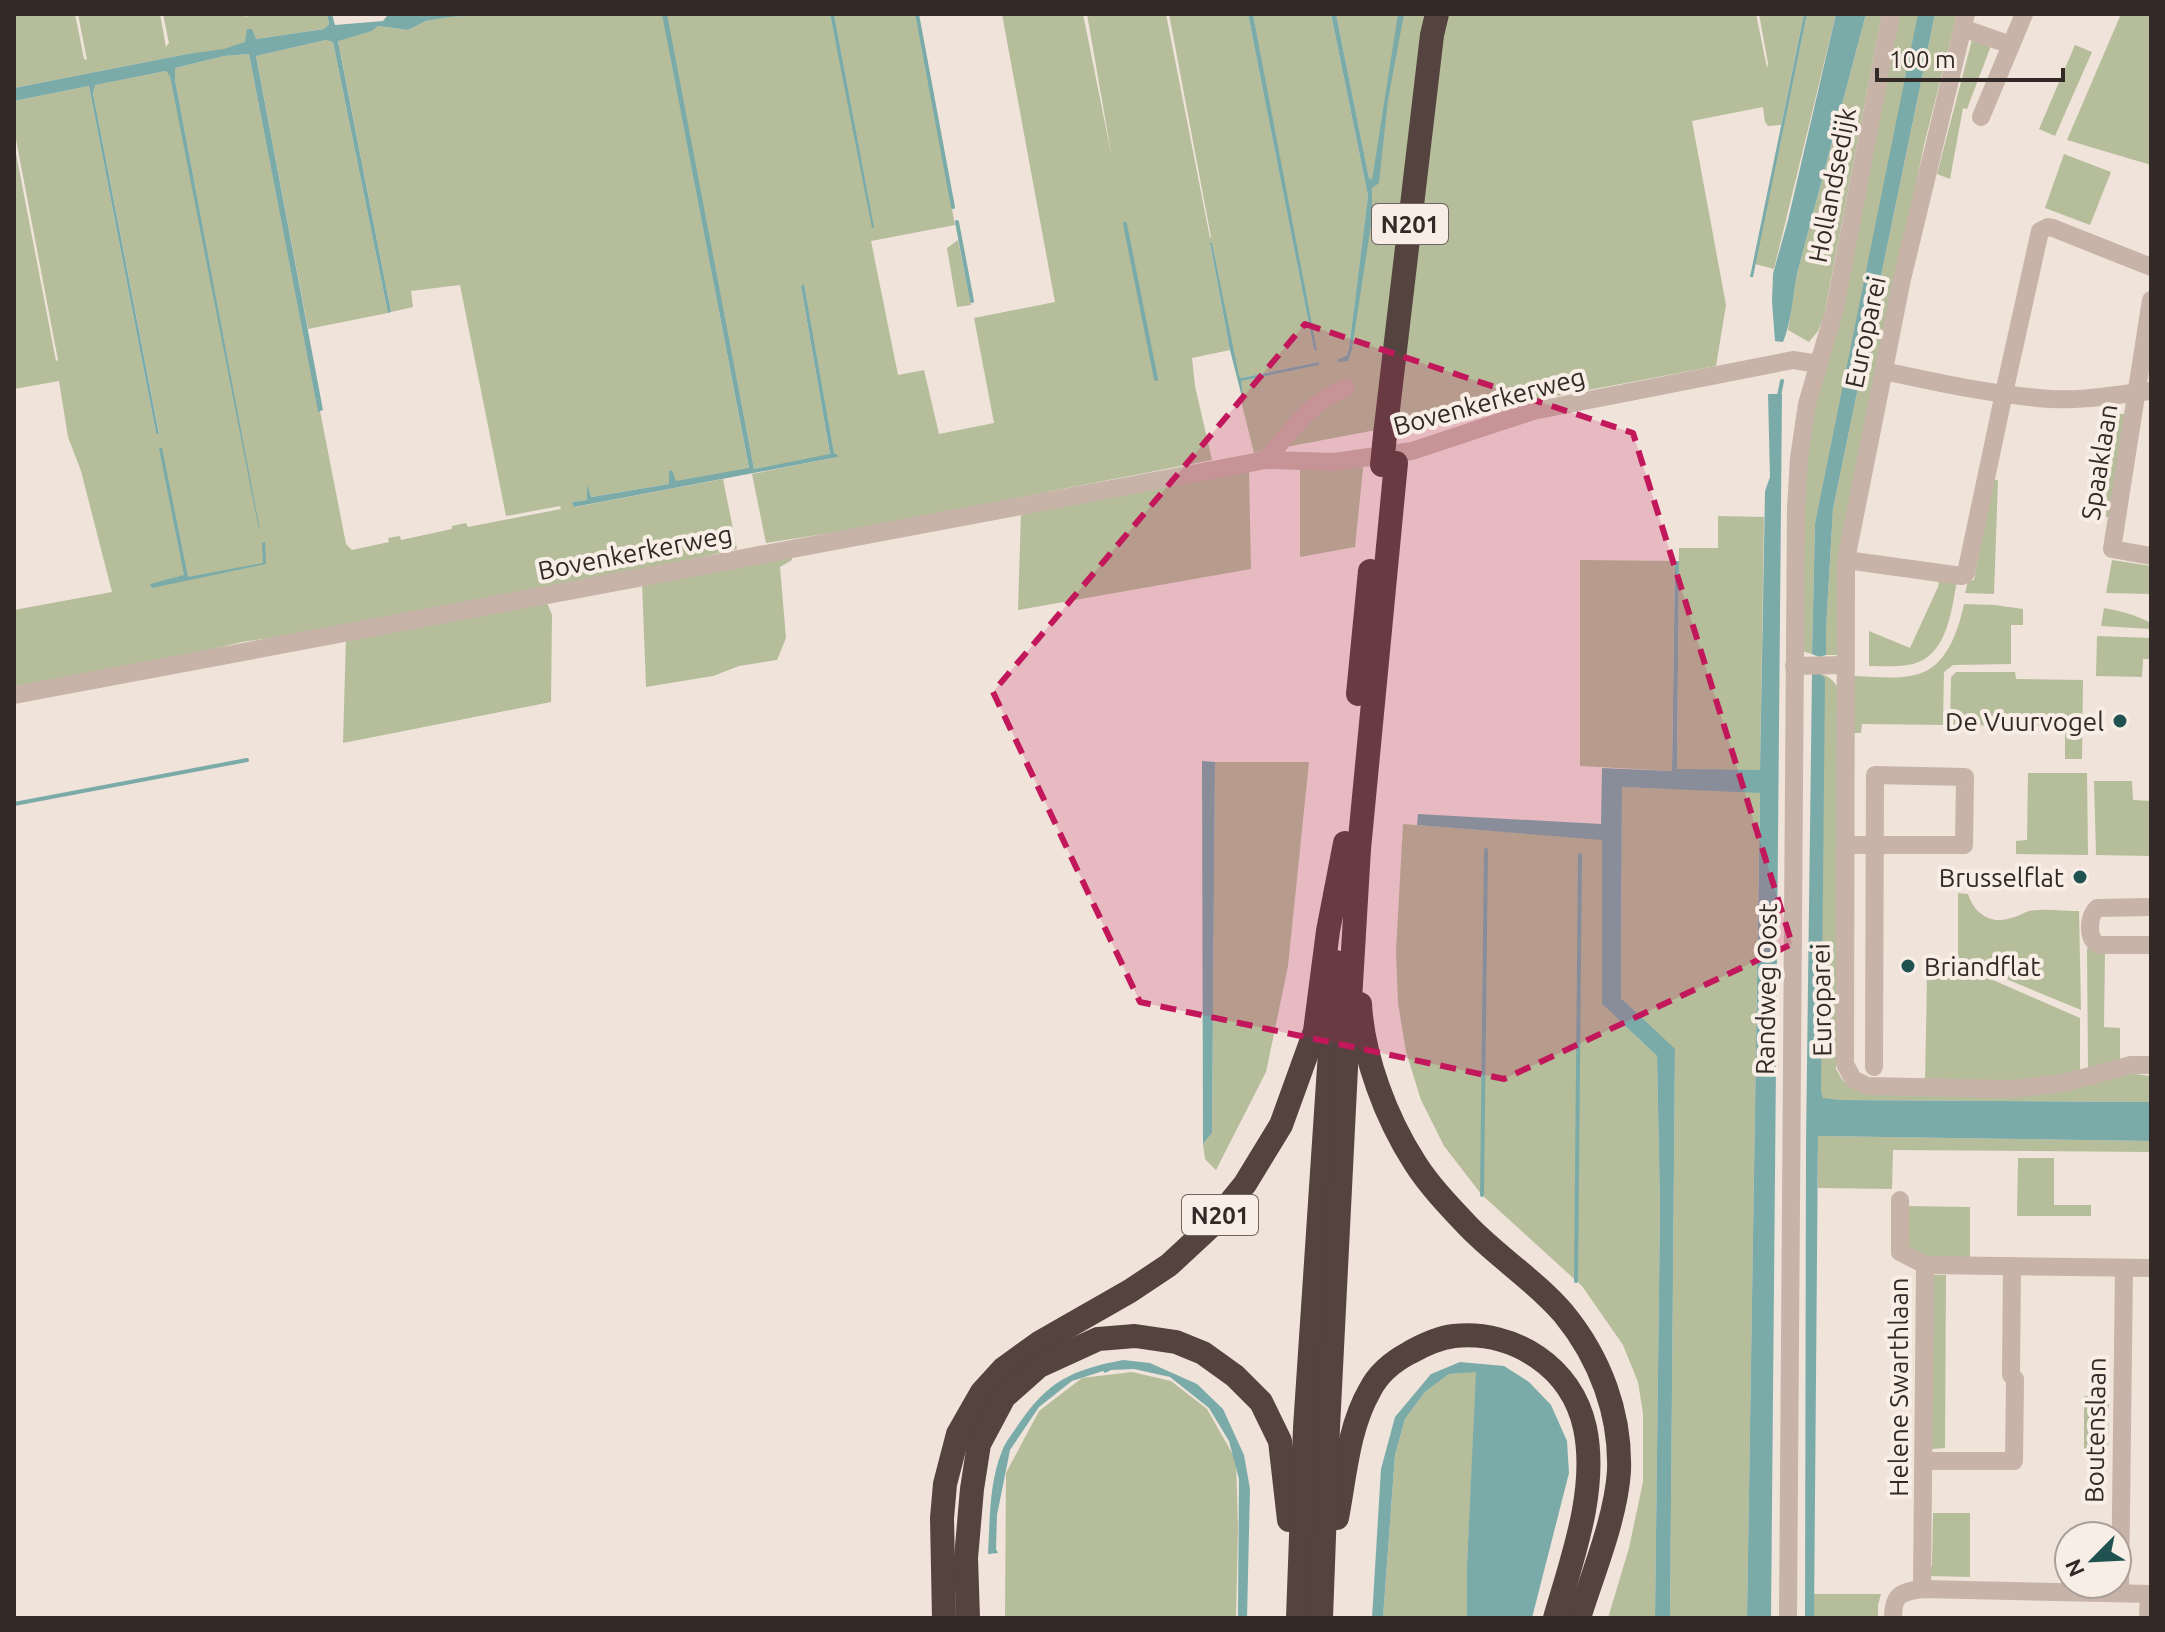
<svg xmlns="http://www.w3.org/2000/svg" width="2165" height="1632" font-family="Ubuntu,sans-serif">
<rect width="100%" height="100%" fill="#efe3da"/>
<!-- green -->
<g fill="#b5bd9b">
<path d="M14 14H75L84 59 87 60 78 14H160L166 47 169 43 163 14H245L246 17 248 16V14H327L329 24 324 29 256 39 224 50 187 54 14 88Z"/>
<path d="M508 14H830L874 228 834 14H915L955 225 871 241 898 375 924 370 939 434 994 423 974 318 1055 302 1002 14H1083L1112 158 1087 14H1166L1210 238 1211 237 1169 14H1248L1314 350 1316 351 1253 14H1331L1368 196 1349 348 1347 355 1338 360H1348L1372 181 1369 178 1336 14H1756L1767 68 1768 63 1759 14H1804L1781 125 1768 126 1765 122 1763 107 1692 121 1726 305 1716 366 1254 453 1242 405 1240 381 1318 365 1319 362 1241 378 1238 376 1212 243 1210 244 1230 350 1192 358 1195 386 1212 460 862 528 766 543 752 474 838 457V455L834 454 804 285 801 286 830 455 754 469 673 50 670 54 749 469 675 482 672 470 669 471V484L590 497 587 485V500L572 502 575 507 723 479 737 549 622 575 348 627 242 642 159 662 14 686V610L112 592 81 471 68 437 59 381 14 389V143L56 361 58 360 14 129V101L89 86 156 433H159L93 93 94 85 166 71 171 76 259 527 175 80V68L224 56 249 54 318 411H320L346 544 352 550 389 542 388 538 400 536 401 540 452 529V526L466 523 468 527 561 509 560 506 506 516 460 285 411 291 413 307 391 312 338 40 372 31 378 26 408 30 426 21 450 17Z"/>
<path d="M1807 14H1836L1774 269 1755 264Z"/>
<path d="M1866 14H1882L1824 316 1818 331 1809 342 1788 330 1797 274Z"/>
<path d="M1897 14H1919L1815 523 1812 654 1802 651 1803 460Z"/>
<path d="M1935 14H1957L1924 145 1880 363 1838 655H1826V629L1833 509Z"/>
<path d="M2121 14H2151V165L2067 140Z"/>
<path d="M1973 36 1992 43 1967 109 1963 108 1950 179 1937 174Z"/>
<path d="M326 40 333 42 388 313 308 329 256 56Z"/>
<path d="M2075 45 2092 52 2055 136 2039 129Z"/>
<path d="M2064 154 2111 172 2090 225 2045 208Z"/>
<path d="M958 240 971 305 957 307 947 248Z"/>
<path d="M2108 414H2126L2111 517H2106Z"/>
<path d="M1365 449 1355 547 1300 557V461Z"/>
<path d="M1249 470 1251 569 1018 610 1021 511Z"/>
<path d="M1993 480H1998L1994 594 1965 593 1968 581 1974 580Z"/>
<path d="M1718 516 1764 517 1760 771 1677 770 1679 548H1718Z"/>
<path d="M791 553 792 560 780 567 786 638 777 660 739 666 713 676 646 687 642 582Z"/>
<path d="M1580 560 1675 561 1672 771 1580 766Z"/>
<path d="M2112 560 2151 566V594L2106 593Z"/>
<path d="M1939 579 1957 581C1951 613 1947 659 1908 665 1896 667 1881 666 1869 666V631L1910 648 1938 587Z"/>
<path d="M546 600 552 615 551 702 343 743 346 637Z"/>
<path d="M1964 604 1995 605 2023 609V625H2011V664L1953 665 1944 672 1943 725 1862 724 1861 733H1851V676C1874 676 1906 682 1928 670 1950 657 1959 627 1964 604Z"/>
<path d="M2104 608C2121 611 2136 615 2151 623V629L2101 626Z"/>
<path d="M2097 636 2151 638V659H2143L2142 677 2096 676Z"/>
<path d="M1956 672H2015L2016 679 2083 680 2082 759H2065V726L1950 725 1951 677Z"/>
<path d="M1820 674C1832 677 1836 683 1841 695L1836 1069 1843 1081 1856 1089 2135 1074 2151 1076V1102L1841 1100 1823 1099 1821 1091Z"/>
<path d="M1215 762H1309L1288 966 1266 1072 1216 1170 1205 1159 1203 1144 1212 1133Z"/>
<path d="M2028 773H2087L2088 855 2016 854V841L2027 840Z"/>
<path d="M2094 781H2132L2133 800 2151 801V856L2096 855Z"/>
<path d="M1622 787 1760 792 1747 1618H1670L1675 1050 1621 998Z"/>
<path d="M1403 824 1602 839V1004L1657 1056 1660 1207 1655 1618H1608L1629 1548 1643 1482V1413L1638 1382 1623 1345 1582 1286 1482 1195 1444 1146 1421 1100 1406 1052 1398 1003 1396 951Z"/>
<path d="M1958 893 1968 894C1974 913 1990 925 2011 918 2017 917 2023 913 2029 911 2043 908 2064 911 2079 911L2081 1010 1958 959Z"/>
<path d="M2093 945 2105 952 2104 1027 2120 1028V1059L2088 1068 2087 949Z"/>
<path d="M1963 967 2080 1018V1075L2062 1079 1925 1083 1927 977 1955 978 1959 977Z"/>
<path d="M1818 1136 2151 1141V1152L1893 1150 1892 1189 1818 1188Z"/>
<path d="M2018 1158H2054V1205H2091V1216H2017Z"/>
<path d="M1906 1206 1970 1207V1259L1933 1258 1909 1252Z"/>
<path d="M1932 1275H1946L1945 1448 1931 1449Z"/>
<path d="M1477 1371 1467 1565V1618H1383L1395 1455 1405 1419 1425 1392 1449 1374Z"/>
<path d="M1132 1372 1171 1381 1207 1409 1236 1460 1238 1528 1236 1618H1005L1006 1473 1039 1411 1082 1378Z"/>
<path d="M2084 1396 2109 1397 2108 1449H2084Z"/>
<path d="M1933 1513H1970V1577L1928 1576V1567L1932 1566Z"/>
<path d="M1814 1594H1881L1878 1605V1618H1814Z"/>
</g>
<!-- water -->
<g fill="#7baba9">
<path d="M327 14H332L335 25 383 21 387 16 400 14H508L450 17 426 21 408 30 378 26 372 31 338 41 391 312 388 313 333 42 326 40 256 56 323 410 318 412 249 54 224 56 175 68V80L259 525V530L170 76 166 71 95 85 93 93 159 434 156 433 89 86 14 101V88L187 54 224 49 245 42 247 29H252L256 39 324 29 329 24Z"/>
<path d="M662 14H667L754 469 830 454 801 286 804 284 834 453 838 455V457L574 507 572 502 587 500V484L591 497 669 484V471L672 470 676 481 749 468Z"/>
<path d="M830 14H834L874 227 872 228Z"/>
<path d="M1248 14H1253L1317 351 1314 350Z"/>
<path d="M1331 14H1336L1369 178 1372 180 1398 14H1404L1388 100 1379 183 1372 188V218L1352 349 1348 361 1338 362 1337 360 1347 355 1349 348 1368 196Z"/>
<path d="M1804 14H1807L1753 277H1750Z"/>
<path d="M1836 14H1866L1797 274C1793 296 1791 323 1783 342L1775 341 1772 302 1773 274 1788 220Z"/>
<path d="M1918 14H1935L1833 509 1826 629V655L1819 657 1812 654 1815 523Z"/>
<path d="M1210 243H1212L1239 376 1241 378 1319 362V365L1241 381 1244 405 1230 350Z"/>
<path d="M1768 394H1782L1771 1618H1747L1760 793 1622 787 1621 998 1675 1049 1670 1618H1655L1660 1207 1657 1056 1602 1004V840L1417 825 1418 814 1601 824 1602 768 1672 771 1675 561H1679L1677 769 1760 770 1765 491 1770 477Z"/>
<path d="M159 448H162L188 577 263 563 262 543 265 542 266 564 152 588 150 584 184 575Z"/>
<path d="M1812 673 1820 674 1825 678 1821 1091 1823 1098 1841 1100 2151 1102V1141L1818 1136 1814 1618H1805L1806 1143Z"/>
<path d="M1202 761 1215 762 1212 1133 1203 1144Z"/>
<path d="M1123 1360 1150 1363 1197 1384 1223 1409 1244 1455 1250 1489 1247 1618H1238L1239 1479 1229 1441 1209 1408 1170 1377 1134 1369 1111 1370 1105 1373 1103 1371 1072 1381 1039 1407 1010 1450 997 1515 996 1549 998 1553 988 1554C990 1520 989 1483 1002 1451 1005 1442 1013 1433 1018 1425 1048 1381 1071 1370 1123 1360Z"/>
<path d="M1460 1362 1504 1366 1529 1382 1551 1405 1567 1441 1569 1473 1532 1618H1467V1565L1476 1372 1449 1374 1425 1392 1405 1419 1395 1455 1383 1618H1372L1381 1469 1395 1417 1431 1374Z"/>
</g>
<g fill="none" stroke-linecap="round" stroke-linejoin="round">
<!-- stream -->
<g stroke="#7baba9" stroke-width="4">
<path d="M917 14 953 207"/>
<path d="M957 222 972 301"/>
<path d="M1125 224 1156 379"/>
<path d="M1779 396 1782 381"/>
<path d="M14 804 247 760"/>
<path d="M1482 1195 1486 850"/>
<path d="M1576 1281 1580 855"/>
</g>
<!-- minor -->
<g stroke="#c7b3a7" stroke-width="18">
<path d="M1966 14 1902 279 1846 560 1845 1064 1853 1079 1867 1086 2012 1089 2064 1083 2131 1065H2151"/>
<path d="M1962 28 2011 45"/>
<path d="M1981 117 2024 14"/>
<path d="M2151 300 2112 549 2151 556"/>
<path d="M1884 371C1939 383 1995 395 2051 399 2085 401 2118 394 2151 391"/>
<path d="M1266 460C1293 429 1307 404 1346 388"/>
<path d="M1846 560 1962 576 1966 573 2004 393 2040 231 2048 227 2053 228 2151 267"/>
<path d="M1794 666 1845 665"/>
<path d="M14 695 1266 460 1334 462 1412 451 1533 411 1793 360 1818 364"/>
<path d="M1846 845H1964L1965 777 1875 775 1874 1067"/>
<path d="M2151 907 2097 908C2088 917 2087 938 2098 945H2151"/>
<path d="M1900 1200V1252L1925 1265 2151 1268"/>
<path d="M2011 1375 2012 1266"/>
<path d="M1924 1461H2014L2015 1379"/>
<path d="M1922 1589 1925 1265"/>
<path d="M2120 1593 2124 1268"/>
<path d="M1788 1618 1796 509 1799 458 1807 404 1835 308 1891 14"/>
<path d="M1893 1618C1893 1594 1901 1592 1922 1589L2151 1594"/>
<path d="M2148 1618 2149 1594"/>
</g>
<!-- highway -->
<g stroke="#54433e" stroke-width="24">
<path d="M1385 435 1432 35 1437 14"/>
<path d="M1358 694 1370 571"/>
<path d="M1360 1004C1363 1057 1386 1118 1415 1163 1429 1185 1448 1205 1466 1224 1496 1256 1535 1280 1564 1314 1600 1358 1621 1414 1619 1471 1616 1518 1593 1573 1579 1618"/>
<path d="M1337 1518C1345 1476 1348 1428 1370 1390 1378 1374 1394 1361 1409 1353 1423 1345 1437 1338 1454 1336 1514 1330 1572 1367 1585 1428 1598 1490 1572 1559 1555 1618"/>
<path d="M944 1618 942 1518 945 1484 958 1434 982 1392 1003 1369 1039 1343 1130 1291 1169 1265 1210 1227 1245 1184 1281 1125 1315 1031 1328 931 1345 843"/>
<path d="M968 1618 966 1558 972 1489 979 1444 1004 1397 1039 1366 1098 1339 1135 1336 1176 1342 1203 1353 1235 1376 1261 1402 1280 1441 1289 1520"/>
<path d="M1298 1618 1305 1428 1336 962"/>
<path d="M1321 1618 1328 1428 1346 1068 1359 849 1396 463"/>
</g>
<!-- highway-bridge -->
<path stroke="#54433e" stroke-width="24" d="M1382 465 1385 435"/>
</g>
<!-- marked area -->
<path fill="#c2185b" fill-opacity="0.2" stroke="#c2185b" stroke-width="6" stroke-dasharray="16 10" stroke-linejoin="round" d="M1305 324 1633 433 1792 944 1504 1079 1140 1002 993 692Z"/>
<!-- markers -->
<g fill="#1f5251" stroke="#f8eee6" stroke-width="3">
<circle cx="2120" cy="721" r="8"/>
<circle cx="2080" cy="877" r="8"/>
<circle cx="1908" cy="966" r="8"/>
</g>
<g text-anchor="middle" dominant-baseline="central" stroke-width="8" stroke-linejoin="round" paint-order="stroke">
<!-- shield labels -->
<g fill="#f8eee6" stroke="#6e6560" stroke-width="2">
<rect x="1372" y="204" width="76" height="40" rx="6"/>
<rect x="1182" y="1195" width="76" height="40" rx="6"/>
</g>
<g font-size="24" font-weight="bold" fill="#332a27">
<text x="1410" y="224">N201</text>
<text x="1220" y="1215">N201</text>
</g>
<!-- street labels -->
<g font-size="26" fill="#332a27" stroke="#f8eee6">
<text transform="translate(1832 185) rotate(-79)">Hollandsedijk</text>
<text transform="translate(1865 332) rotate(-78)">Europarei</text>
<text transform="translate(1489 401) rotate(-15)">Bovenkerkerweg</text>
<text transform="translate(2099 462) rotate(-81)">Spaaklaan</text>
<text transform="translate(635 552) rotate(-11)">Bovenkerkerweg</text>
<text transform="translate(1766 989) rotate(-89)">Randweg Oost</text>
<text transform="translate(1821 1000) rotate(-91)">Europarei</text>
<text transform="translate(1898 1387) rotate(-90)">Helene Swarthlaan</text>
<text transform="translate(2095 1430) rotate(-89)">Boutenslaan</text>
</g>
<!-- poi labels -->
<g font-size="26" fill="#332a27" stroke="#f8eee6" text-anchor="end">
<text x="2104" y="721">De Vuurvogel</text>
<text x="2064" y="877">Brusselflat</text>
<text x="1924" y="966" text-anchor="start">Briandflat</text>
</g>
</g>
<!-- border -->
<rect width="2165" height="1632" fill="none" stroke="#332a27" stroke-width="32"/>
<!-- north arrow -->
<g transform="translate(2093 1560) rotate(246)"><circle r="38" fill="#f8eee6" stroke="#a9a09a" stroke-width="2"/>
<path d="M0-6L14 30L0 20L-14 30Z" fill="#1f5251"/>
<text y="-12" font-size="22" font-weight="bold" text-anchor="middle" fill="#332a27">N</text>
</g>
<!-- scale -->
<path d="M1877 68v12h186v-12" fill="none" stroke="#332a27" stroke-width="4"/>
<text x="1889" y="68" font-size="24" fill="#332a27" stroke="#f8eee6" stroke-width="6" paint-order="stroke">100 m</text>
</svg>
